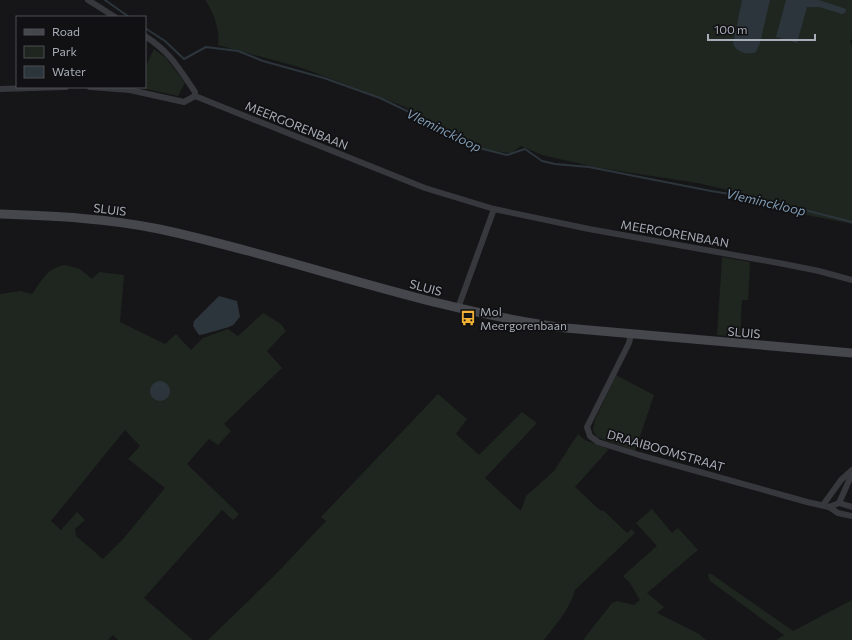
<svg xmlns="http://www.w3.org/2000/svg" width="852" height="640" font-family="Commissioner,sans-serif">
<rect width="100%" height="100%" fill="#161618"/>
<!-- green -->
<g fill="#1e261f" fill-rule="evenodd">
<path d="M205 0H852V39L850 41 852 47V224L797 213 798 207 698 183 599 168 542 155 521 146 511 153 478 149 403 106 302 68 218 45C221 32 213 11 205 0Z"/>
<path d="M154 49 166 58 185 83 178 96 137 87H145V68Z"/>
<path d="M722 257 750 262 748 300H742L740 337 717 335Z"/>
<path d="M65 265 80 269 92 279 99 272 124 275 120 322 165 344 176 334 191 350 203 338 228 329 238 336 263 313 281 324 286 331 267 351 282 368 224 424 231 431 218 445 209 439 187 464 239 514 233 520 222 510 144 598 193 640H118L113 635 108 640H0V294L20 291 32 294C43 279 46 269 65 265ZM125 430 140 446 128 459 165 488 123 539 103 559 76 536 75 529 85 520 77 512 61 530 51 521Z"/>
<path d="M616 375 654 395 635 451 597 437 593 430 595 420Z"/>
<path d="M438 394 467 419 456 434 479 455 522 412 537 423 485 478 521 511 526 496 554 471 578 434 585 440 609 449 575 487 601 511 603 510 627 533 632 529 635 533 575 590C570 609 556 624 544 640H208L276 574 326 521 321 517Z"/>
<path d="M652 509 672 533 678 528 698 550 647 593 664 607 657 613 699 634 706 640H583L612 603 617 601 634 605 640 600 630 583 623 576 657 546 636 523Z"/>
<path d="M710 573 793 631 852 600V640H776L784 635 710 581 708 575Z"/>
</g>
<!-- water -->
<g fill="#2c353c">
<path d="M742 0H770L760 43 756 52C747 55 738 53 733 44Z"/>
<path d="M786 0H819L846 9 845 13 842 14 819 7H807L797 43 776 37Z"/>
<path d="M219 296 237 301 240 317C237 319 236 323 233 325 231 327 202 335 199 335L193 326 194 321Z"/>
<circle cx="160" cy="391" r="10"/>
</g>
<g fill="none" stroke-linecap="round" stroke-linejoin="round">
<!-- stream -->
<g stroke="#2c353c" stroke-width="2">
<path d="M105 0 129 17"/>
<path d="M145 28 165 41 184 59 206 47 238 51 263 61 324 78 380 98 459 136 479 148 507 155 525 149 542 161 555 164 589 167 711 191 761 199 852 222"/>
</g>
<!-- street -->
<g stroke="#37383d" stroke-width="6">
<path d="M88 0 115 17"/>
<path d="M145 36C170 52 178 67 195 92V96"/>
<path d="M90 87 130 90 184 102 195 96"/>
<path d="M0 89 66 87"/>
<path d="M195 96 425 188 494 209 589 229 784 264 819 271 852 280"/>
<path d="M458 308 494 209"/>
<path d="M631 334 629 343 587 427 590 436 598 442 639 455 807 502 829 507 839 503 852 474"/>
<path d="M839 503 852 507"/>
<path d="M823 505 841 480 852 470"/>
<path d="M829 507 838 513 852 516"/>
</g>
<!-- secondary -->
<path stroke="#45474d" stroke-width="9" d="M0 214C53 216 107 218 159 229 295 258 427 310 566 328L852 353"/>
</g>
<!-- icons -->
<defs>
<symbol id="bus-bare" viewBox="-9 -9 18 18"><path d="M-5-6H5V4H4V6H2V4H-2V6H-4V4H-5ZM-3.5-4V0h7V-4ZM-3.5 1.2v1.5H-2V1.2ZM2 1.2v1.5H3.5V1.2Z" fill="#f2b134" stroke="#111113" stroke-width="2.5" paint-order="stroke"/></symbol>
</defs>
<g fill-rule="evenodd">
<use href="#bus-bare" x="457" y="307" width="22" height="22"/>
</g>
<g text-anchor="middle" dominant-baseline="central" stroke-width="3.5" stroke-linejoin="round" paint-order="stroke">
<!-- street labels -->
<g font-size="12" fill="#a8adb8" stroke="#111113">
<text transform="translate(297 125) rotate(22)">MEERGORENBAAN</text>
<text transform="translate(110 209) rotate(7)">SLUIS</text>
<text transform="translate(675 233) rotate(10)">MEERGORENBAAN</text>
<text transform="translate(426 287) rotate(15)">SLUIS</text>
<text transform="translate(744 332) rotate(5)">SLUIS</text>
<text transform="translate(666 450) rotate(16)">DRAAIBOOMSTRAAT</text>
</g>
<!-- poi labels -->
<g font-size="12" fill="#a8adb8" stroke="#111113" text-anchor="start">
<text x="480" y="311">Mol<tspan x="480" dy="14">Meergorenbaan</tspan></text>
</g>
<!-- water labels -->
<g font-size="13" font-style="italic" fill="#7f9bb3" stroke="#111113">
<text transform="translate(444 130) rotate(26)">Vleminckloop</text>
<text transform="translate(766 202) rotate(13)">Vleminckloop</text>
</g>
</g>
<!-- legend -->
<rect x="16" y="16" width="130" height="72" fill="#111113" stroke="#4d4f55"/>
<rect x="24" y="29" width="20" height="6" fill="#45474d" stroke="#4d4f55"/>
<text x="52" y="36" font-size="12" fill="#a8adb8">Road</text>
<rect x="24" y="46" width="20" height="12" fill="#1e261f" stroke="#4d4f55"/>
<text x="52" y="56" font-size="12" fill="#a8adb8">Park</text>
<rect x="24" y="66" width="20" height="12" fill="#2c353c" stroke="#4d4f55"/>
<text x="52" y="76" font-size="12" fill="#a8adb8">Water</text>
<!-- scale -->
<path d="M708 34v6h107v-6" fill="none" stroke="#a8adb8" stroke-width="2"/>
<text x="714" y="34" font-size="12" fill="#a8adb8" stroke="#111113" stroke-width="3" paint-order="stroke">100 m</text>
</svg>
